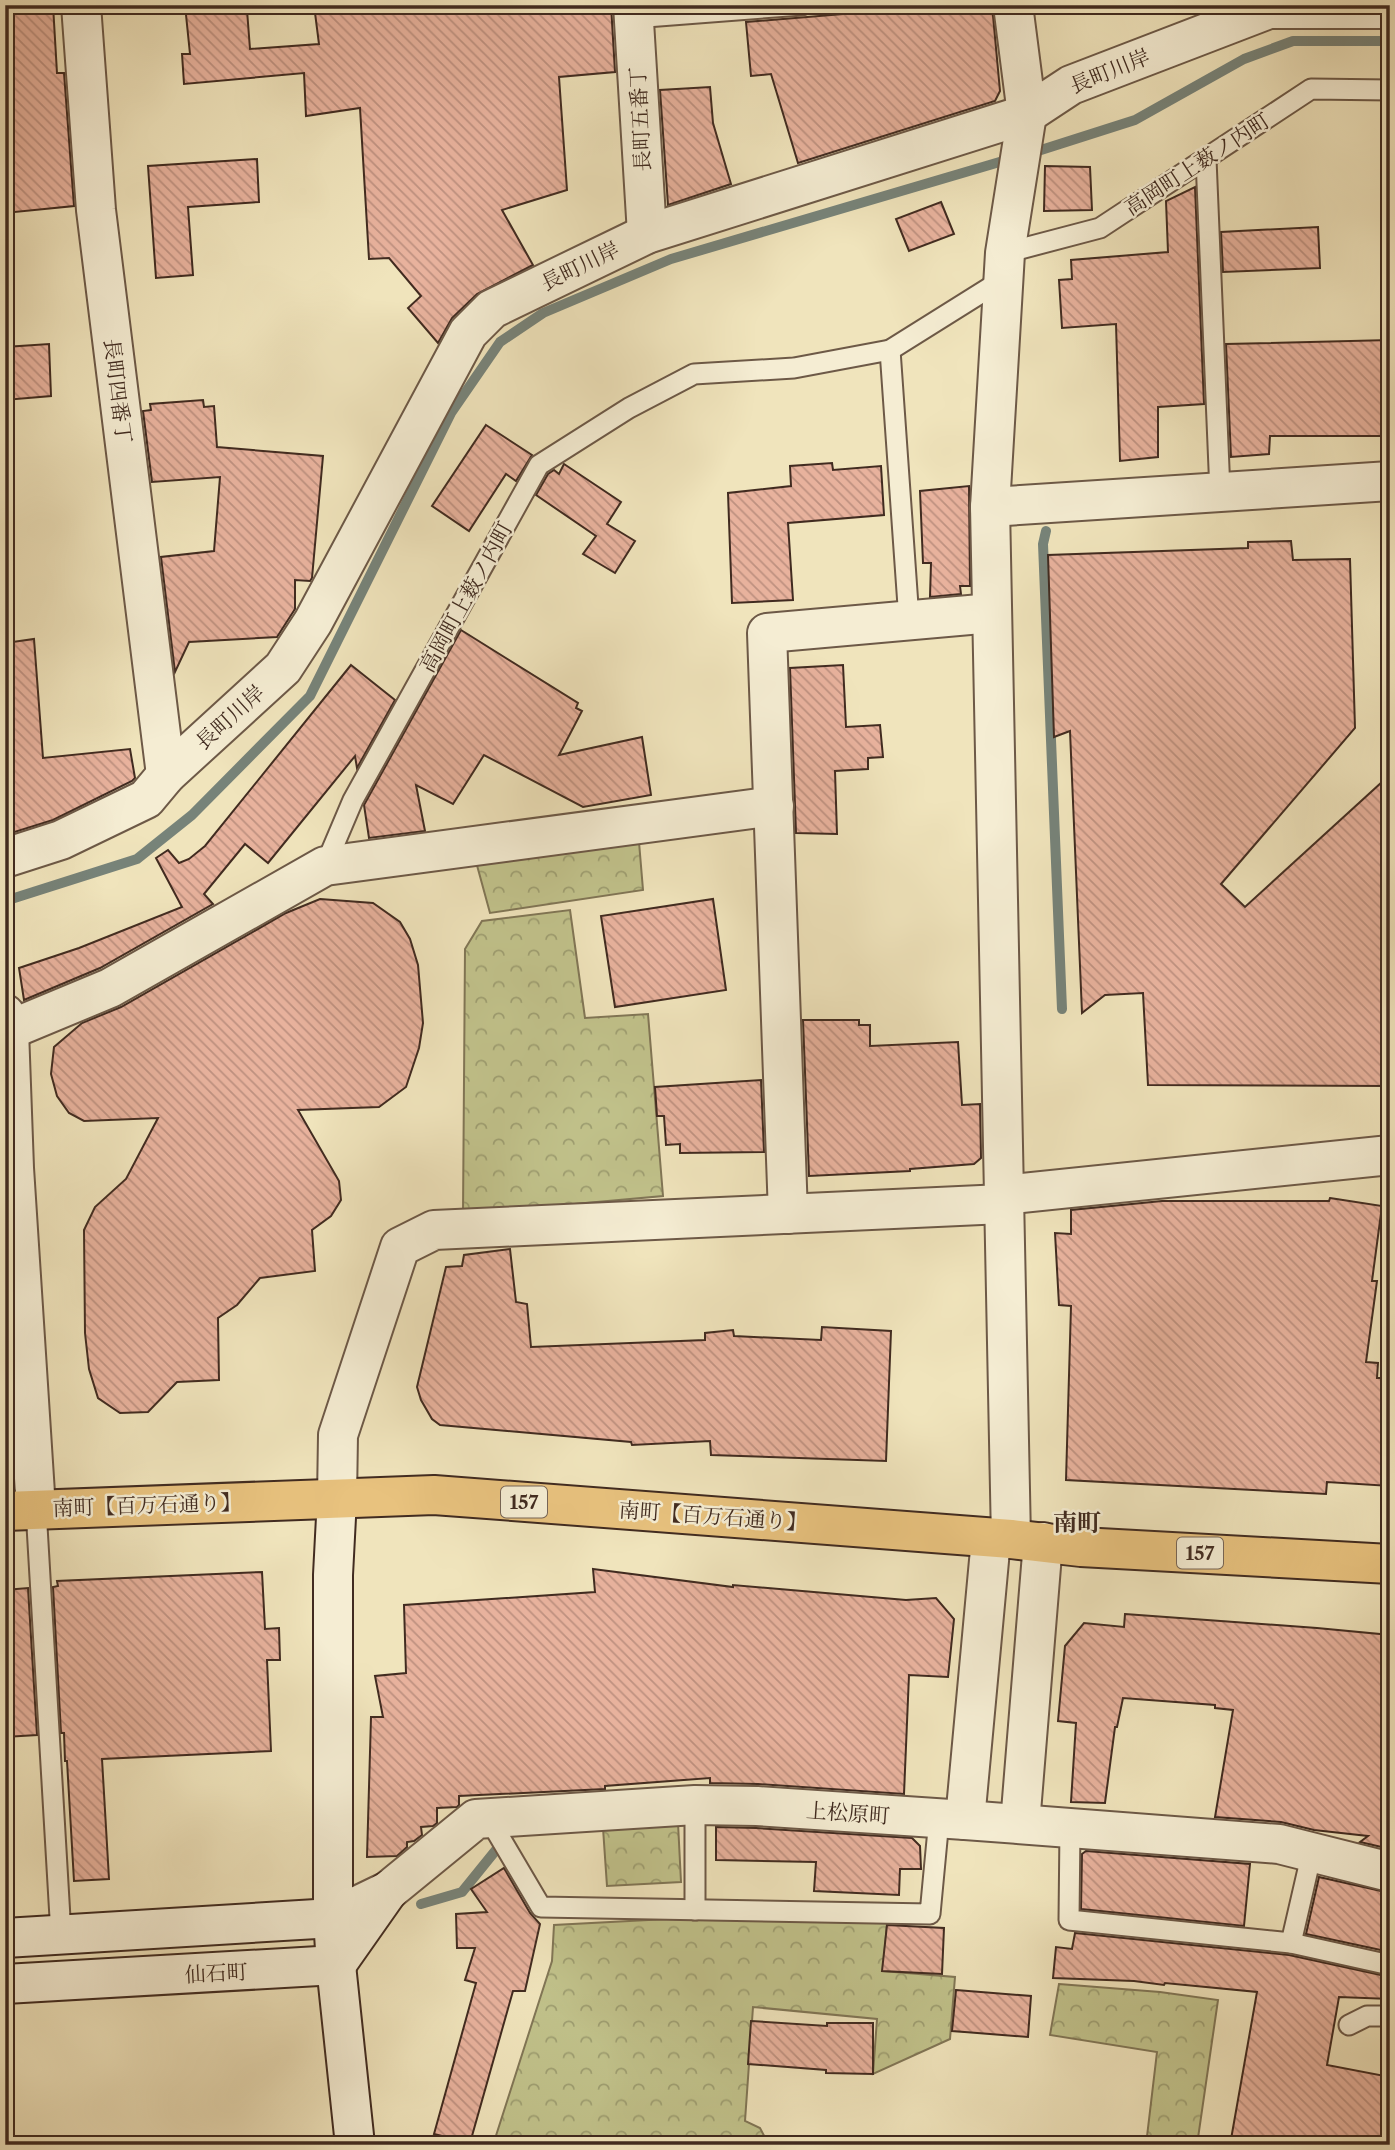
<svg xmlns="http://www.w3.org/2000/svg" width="1395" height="2150" font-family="'Libre Caslon Text','Noto Serif JP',serif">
<defs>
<pattern id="forest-crowns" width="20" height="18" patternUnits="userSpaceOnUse" patternTransform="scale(1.75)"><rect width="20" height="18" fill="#c1c28b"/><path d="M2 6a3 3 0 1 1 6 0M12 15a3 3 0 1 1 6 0" fill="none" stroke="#9e9e71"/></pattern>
<pattern id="building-back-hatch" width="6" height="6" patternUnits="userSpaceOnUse" patternTransform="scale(1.75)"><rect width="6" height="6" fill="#e8b29d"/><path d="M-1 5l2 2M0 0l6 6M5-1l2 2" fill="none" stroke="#be9180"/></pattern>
</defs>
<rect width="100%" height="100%" fill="#f0e4bc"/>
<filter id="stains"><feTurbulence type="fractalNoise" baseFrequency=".00286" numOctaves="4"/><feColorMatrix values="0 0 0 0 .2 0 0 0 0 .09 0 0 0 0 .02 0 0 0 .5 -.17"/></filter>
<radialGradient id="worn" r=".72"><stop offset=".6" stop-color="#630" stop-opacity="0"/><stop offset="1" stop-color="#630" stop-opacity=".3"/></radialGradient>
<!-- forest -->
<g fill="url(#forest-crowns)" stroke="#817656" stroke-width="2">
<path d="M638 830 643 890 490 913 475 858Z"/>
<path d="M570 910 585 1018 648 1014 663 1196 463 1214 465 949 482 921Z"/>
<path d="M678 1823 681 1882 607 1886 603 1828Z"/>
<path d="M724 1916 887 1923 883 1971 955 1977 950 2039 873 2074 877 2019 753 2007 745 2121 760 2128 769 2145H493L552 1961 554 1925Z"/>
<path d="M1059 1984 1160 1992 1218 2000 1197 2145H1146L1157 2052 1050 2035Z"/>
</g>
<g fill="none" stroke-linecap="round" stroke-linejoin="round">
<!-- stream -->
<g stroke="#778379" stroke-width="10">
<path d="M1041 150 1135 120 1244 59 1293 41H1390"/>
<path d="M1046 531 1043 544 1062 1009"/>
<path d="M5 901 137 859 192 815 310 696 451 413 500 342 543 313 671 259 1003 161"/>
<path d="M421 1904 462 1892 496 1850"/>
</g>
</g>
<!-- building -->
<g fill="url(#building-back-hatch)" stroke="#412b20" stroke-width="2">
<path d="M5 5H53L57 73H64L74 206 5 213Z"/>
<path d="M185 5H239V11L247 10 250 49 319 44 314 5H611L615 72 559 77 567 190 502 210 533 265 477 294 452 318 438 343 408 308 421 296 389 258 369 259 360 108 306 116 304 73 184 84 182 54H190Z"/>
<path d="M952 5H992L1000 91 995 101 798 163 771 74 751 76 746 22Z"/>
<path d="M710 87 713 123 731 184 668 205 660 90Z"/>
<path d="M257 159 259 202 188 207 193 275 156 278 148 166Z"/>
<path d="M1045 166 1090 167 1092 210 1044 211Z"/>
<path d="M1195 187 1204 404 1158 407V457L1120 461 1116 324 1062 328 1059 280 1072 279 1071 260 1168 252 1166 201Z"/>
<path d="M941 202 954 234 909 251 896 219Z"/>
<path d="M1318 227 1320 268 1223 272 1221 232Z"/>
<path d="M1390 340V436H1270L1269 454 1231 457 1226 344Z"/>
<path d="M49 344 51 396 5 400V347Z"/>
<path d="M203 400 204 407 214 406 217 447 323 456 312 578 310 581 295 580V609L277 637 189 642 175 672 161 557 214 551 220 477 152 482 143 411 151 410 150 404Z"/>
<path d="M486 425 532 455 516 481 506 474 469 531 432 506Z"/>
<path d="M832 463 833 470 881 466 884 515 788 523 793 600 732 603 728 493 791 486 790 466Z"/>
<path d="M564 464 621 502 607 524 635 541 615 573 583 554 596 536 536 495 548 474 554 470 559 474Z"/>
<path d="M969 486 970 586H960L961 594 930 597 931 563H923L920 491Z"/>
<path d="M1291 541 1293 560 1350 559 1355 728 1221 884 1245 907 1382 782 1390 951V1086L1148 1085 1143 993 1105 995 1082 1013 1070 731 1054 737 1048 555 1248 548V542Z"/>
<path d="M461 630 578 703 576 708 582 711 559 755 642 737 651 795 583 807 484 755 453 804 416 785 425 831 369 838 364 805Z"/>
<path d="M34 639 43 758 130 749 135 778 132 781 53 820 5 835V643Z"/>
<path d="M351 665 395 700 357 768 355 756 268 863 245 844 204 894 213 904 100 968 24 1000 19 968 79 948 182 907 156 858 168 850 179 863 189 859 205 846Z"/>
<path d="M843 665 846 727 880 725 883 757 868 758V769L835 771 837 834 796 833 790 668Z"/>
<path d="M320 899 373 903 400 922 410 939 418 965 423 1023 419 1048 406 1087 379 1107 298 1110 339 1181 341 1200 331 1216 312 1230 315 1271 260 1278 237 1305 218 1318 219 1380 177 1382 148 1412 120 1413 98 1398 89 1369 85 1333 84 1230 95 1207 126 1179 158 1118 84 1121 69 1113 57 1096 51 1074 54 1047 82 1023 121 1007 286 913Z"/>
<path d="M713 899 726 990 615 1007 601 916Z"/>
<path d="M803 1020H859V1025H870V1046L958 1042 962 1105 980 1104 981 1158 974 1164 910 1169V1171L809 1176Z"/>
<path d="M761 1080 764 1152 680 1153V1144L666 1145 664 1116H657L655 1087Z"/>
<path d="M1330 1198 1382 1206 1372 1281H1377L1366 1362 1378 1363 1377 1378H1390V1486L1327 1482 1326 1494 1066 1480 1071 1306 1059 1305 1055 1233 1071 1234V1210L1162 1201H1329Z"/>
<path d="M510 1249 516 1302 527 1304 531 1347 705 1340V1333L733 1330 734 1336 821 1340 822 1327 891 1331 886 1461 711 1455 710 1441 632 1445 631 1442 440 1425 432 1419 421 1400 417 1387 446 1267 462 1266 464 1255Z"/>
<path d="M593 1569 733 1587V1585L906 1600 936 1598 954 1619 948 1677 909 1675 904 1794 758 1784 710 1783V1778L605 1786V1789L459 1796V1805L457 1807 437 1808V1823L433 1826 421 1827 422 1835 414 1841 407 1842V1847L397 1856 367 1857 371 1717H383L375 1676 406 1673 404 1605 595 1592Z"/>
<path d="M262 1572 265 1629 279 1628 280 1660H267L271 1751 102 1759 109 1879 74 1881 67 1761H65L64 1733H61L53 1587 58 1586 57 1581Z"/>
<path d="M28 1588 37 1735 5 1737V1590Z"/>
<path d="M1125 1614 1317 1628 1390 1635V1849L1360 1842 1368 1836 1314 1830 1281 1822 1215 1817 1233 1710 1215 1708V1705L1123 1698 1117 1727H1115L1105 1803 1071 1802 1076 1723 1058 1721 1065 1646 1084 1623 1124 1627Z"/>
<path d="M716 1827 756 1828 912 1838 920 1846 921 1869H900L899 1895 814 1891 816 1862 716 1860Z"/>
<path d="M1086 1851 1250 1864 1244 1926 1081 1909 1082 1854Z"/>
<path d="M504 1868 530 1913 540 1924 525 1991H513L470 2143 434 2134 476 1983 465 1980 475 1948H457L456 1914 487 1912 471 1889Z"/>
<path d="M1319 1877 1390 1893V1952L1306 1934Z"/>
<path d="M887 1925 944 1928 942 1974 882 1971Z"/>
<path d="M1075 1933 1289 1955 1390 1977V1999L1339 1997 1327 2065 1390 2077V2145H1230L1257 1992 1165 1983 1164 1985 1134 1981 1053 1978 1056 1947 1072 1949Z"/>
<path d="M956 1990 1031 1996 1028 2037 952 2031Z"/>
<path d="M751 2021 827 2026V2023H873V2074L826 2073V2070L748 2064Z"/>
</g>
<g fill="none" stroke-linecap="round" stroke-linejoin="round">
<defs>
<g id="lane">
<path d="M633 18 802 5"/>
<path d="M1206 159 1220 492"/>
<path d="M1005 253 1100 228 1311 89 1390 90"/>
<path d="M890 350 909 620"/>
<path d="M325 866 353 800 539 465 629 408 694 374 794 368 890 350 1005 278"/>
<path d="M36 1509 61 1935"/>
<path d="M695 1805V1910"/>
<path d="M489 1819 541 1907 930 1914 939 1819"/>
<path d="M1070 1828 1069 1920 1291 1943 1312 1852"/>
<path d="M1291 1943 1390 1965"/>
<path d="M1349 2025 1367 2016H1390"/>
</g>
<g id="street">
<path d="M81 5 96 210 166 775"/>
<path d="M633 5 647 234"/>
<path d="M990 507 1390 481"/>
<path d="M5 858 61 840 146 799 166 775 283 668 313 622 468 333 492 309 647 234 1027 114 1071 85 1269 9H1390"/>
<path d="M5 1014 9 1030 14 1168 36 1509"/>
<path d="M9 1030 110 988 325 866 774 806"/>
<path d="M1003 1195 1390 1155"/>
<path d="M788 1214 767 633 992 613"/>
<path d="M337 1498 338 1435 400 1247 434 1230 1003 1204"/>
<path d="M1011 1539 990 507 1005 253 1027 114 1013 5"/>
<path d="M965 1820 991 1539"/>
<path d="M1020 1824 1043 1542"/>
<path d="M359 1905 388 1891 476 1819 695 1805 757 1806 965 1820 1279 1844 1390 1872"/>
</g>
<g id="secondary">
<path d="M337 1498 333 1575V1918L336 1965 355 2145"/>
<path d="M5 1938 333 1918"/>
<path d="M5 1984 336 1965 388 1891"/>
</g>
<path id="highway" d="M5 1511 434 1495 1011 1539 1081 1547 1390 1564"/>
</defs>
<!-- lane casing -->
<use href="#lane" stroke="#6d5947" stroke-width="23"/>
<!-- street casing -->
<use href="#street" stroke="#6d5947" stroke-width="42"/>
<!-- secondary casing -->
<use href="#secondary" stroke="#412b20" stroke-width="42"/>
<!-- highway casing -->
<use href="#highway" stroke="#412b20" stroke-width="42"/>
<!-- lane -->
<use href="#lane" stroke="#f5edd3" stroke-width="19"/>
<!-- street -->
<use href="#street" stroke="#f5edd3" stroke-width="38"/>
<!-- secondary -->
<use href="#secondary" stroke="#f5edd3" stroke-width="38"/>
<!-- highway -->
<use href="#highway" stroke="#e8c27e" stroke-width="38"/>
</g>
<g text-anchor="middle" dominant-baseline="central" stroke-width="5" stroke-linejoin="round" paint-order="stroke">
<!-- shield labels -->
<g fill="#f5edd3" stroke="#776556" stroke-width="2">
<rect x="501" y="1486.5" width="46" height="31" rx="5"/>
<rect x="1177" y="1537.5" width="46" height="31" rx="5"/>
</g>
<g font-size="19" font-weight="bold" fill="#412b20">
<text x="524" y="1502">157</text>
<text x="1200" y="1553">157</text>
</g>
<!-- street labels -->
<g font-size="21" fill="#412b20" stroke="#f5edd3">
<text transform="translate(1110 71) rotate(-22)">長町川岸</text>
<text transform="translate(640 119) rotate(-93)">長町五番丁</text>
<text transform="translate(1197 164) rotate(-33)">高岡町上薮ノ内町</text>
<text transform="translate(580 266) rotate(-26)">長町川岸</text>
<text transform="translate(118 391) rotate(83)">長町四番丁</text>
<text transform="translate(466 597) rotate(-61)">高岡町上薮ノ内町</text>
<text transform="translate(230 717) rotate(-42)">長町川岸</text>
<text transform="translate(147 1505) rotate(-2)">南町【百万石通り】</text>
<text transform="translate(713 1516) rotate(4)">南町【百万石通り】</text>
<text transform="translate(848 1813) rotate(4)">上松原町</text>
<text transform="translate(216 1973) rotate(-3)">仙石町</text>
</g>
<!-- quarter labels -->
<g font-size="24" font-weight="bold" fill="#412b20" stroke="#f5edd3">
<text x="1077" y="1522">南町</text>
</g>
</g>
<!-- margin -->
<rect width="1395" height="2150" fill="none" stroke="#f0e4bc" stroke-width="28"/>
<rect x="7" y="7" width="1381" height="2136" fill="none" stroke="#412b20" stroke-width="3.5"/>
<rect x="14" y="14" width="1367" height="2122" fill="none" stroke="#412b20" stroke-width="2"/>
<rect width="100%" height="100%" filter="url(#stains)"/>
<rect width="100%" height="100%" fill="url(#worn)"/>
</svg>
